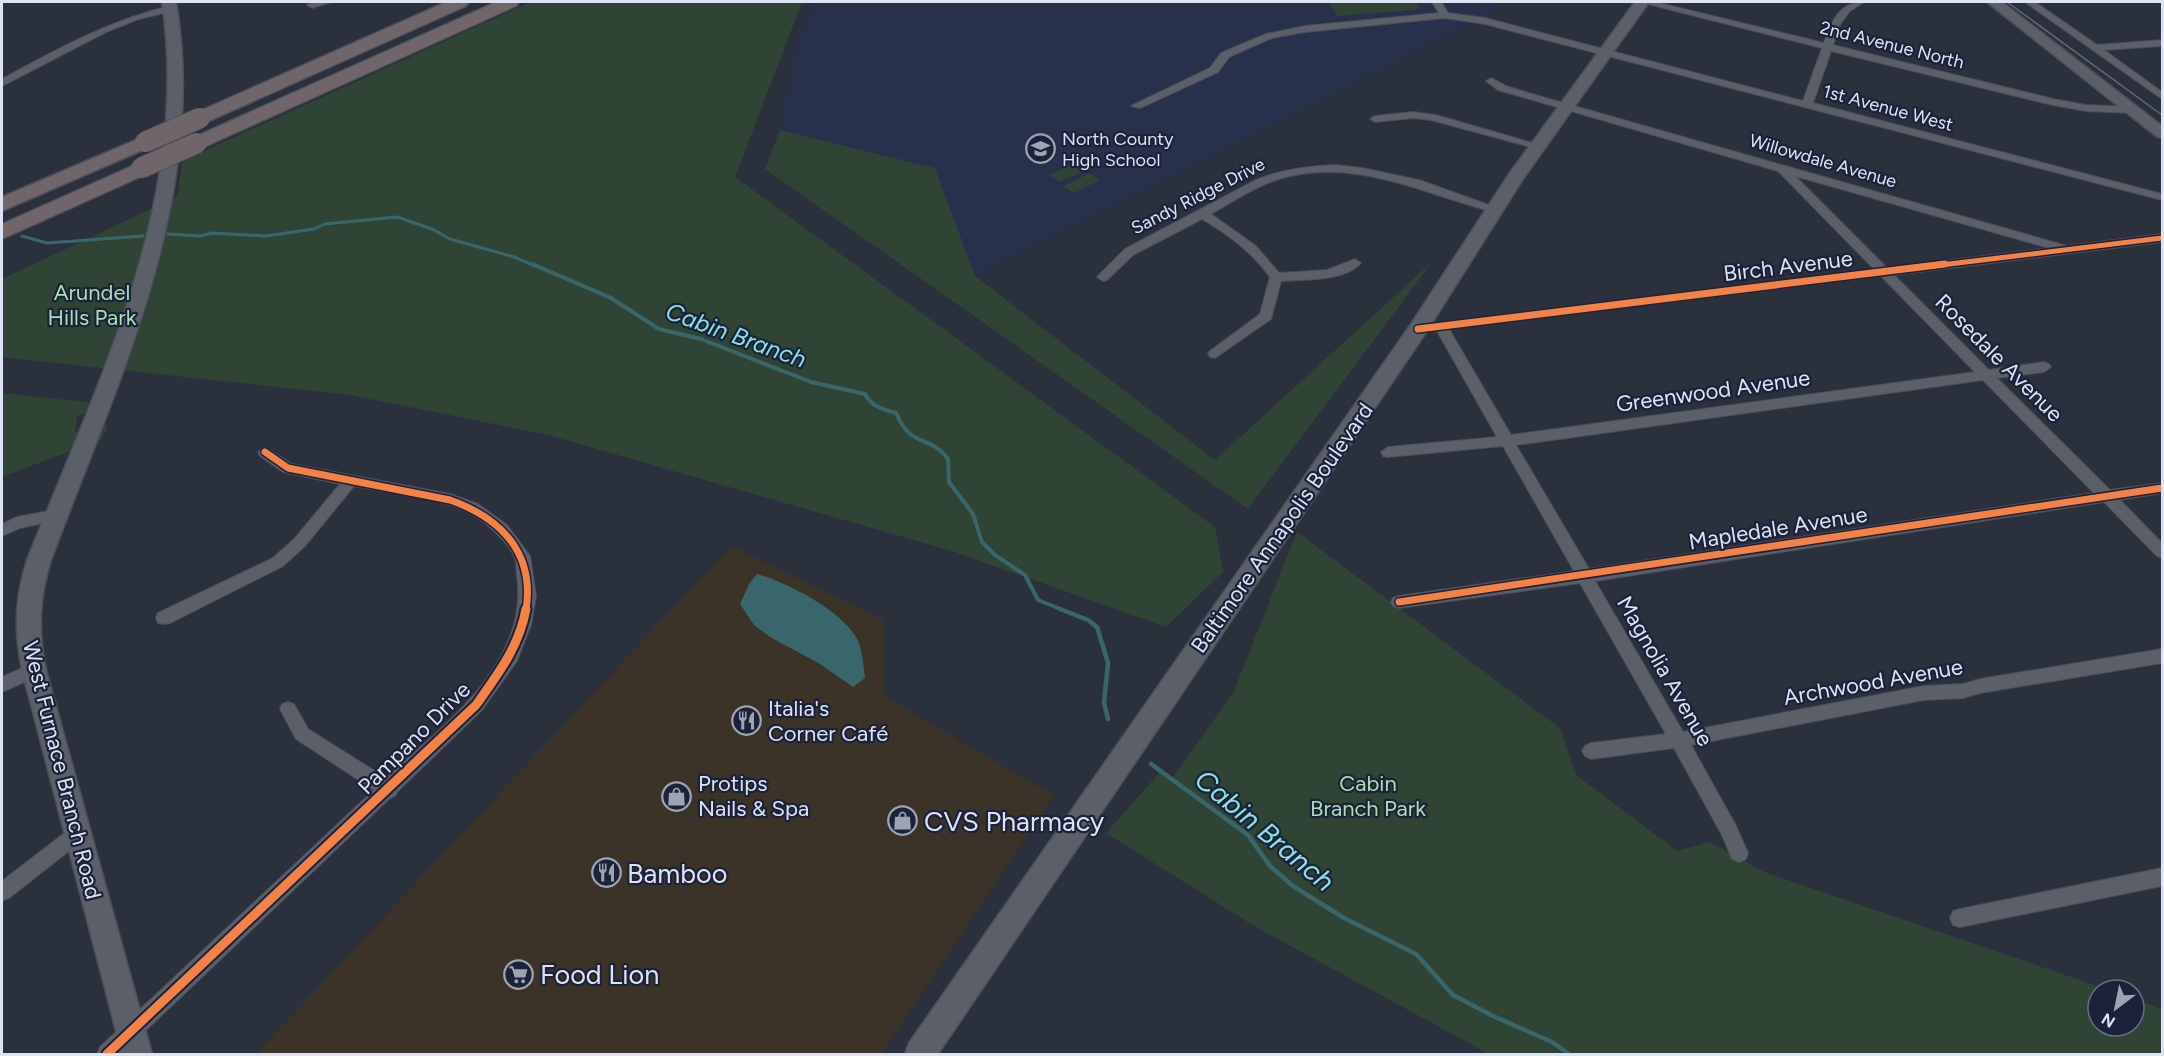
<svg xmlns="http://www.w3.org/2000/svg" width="2164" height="1056" font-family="Figtree,sans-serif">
<rect width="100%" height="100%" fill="#2b303d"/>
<!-- commercial -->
<path fill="#3b3327" d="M731 546 883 620V695L1054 796 881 1054H256Z"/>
<!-- built -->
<path fill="#28314c" d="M815 2H1497L1503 7 975 276 935 168 780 130 797 45Z"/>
<!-- green -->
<g fill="#304435">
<path d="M531 2H802L735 177 1215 527 1223 572 1166 627 952 551 548 435 350 395 2 357V279L178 196 182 161Z"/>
<path d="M1329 2H1416L1420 7 1415 10 1337 16Z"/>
<path d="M780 130 935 168 975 276 1215 460 1431 263 1248 509 765 169Z"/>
<path d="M1076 163 1086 170 1059 182 1049 175Z"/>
<path d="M1090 173 1100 180 1074 193 1063 186Z"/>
<path d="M2 393 111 405 77 416 75 432 108 425 102 439 2 477Z"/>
<path d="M1297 532 1560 728 1576 775 1677 851 1710 842 1764 872 2109 990H2098V1026H2134V999L2162 1009V1054H1489L1254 926 1106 833 1161 771 1173 777 1233 693Z"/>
</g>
<!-- water -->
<path fill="#38666a" d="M757 574C785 581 838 609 854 634 863 646 863 664 865 678L853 687 820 664 770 637 754 625 740 604 749 584Z"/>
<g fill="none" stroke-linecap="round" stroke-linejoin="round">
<!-- stream-far2 -->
<g stroke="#38666a" stroke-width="3">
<path d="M168 234 200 236 212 233 266 236 314 229 325 224 397 217 432 229 450 239 514 257 535 266"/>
<path d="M22 236 47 243 143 236"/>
</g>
<!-- stream-far1 -->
<path stroke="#38666a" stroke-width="4" d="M532 264 611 298 659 329 701 339 811 382 865 394C872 407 882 409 896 413 912 450 930 434 948 459L949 482 973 514 982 542 995 555 1025 575 1038 600 1063 610"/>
<!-- stream -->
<g stroke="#38666a" stroke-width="4.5">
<path d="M1060 609 1088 620 1097 627 1108 663 1104 703 1108 719"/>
<path d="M1151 764 1248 835 1270 866 1293 886 1344 918 1416 954 1453 995 1493 1016 1552 1042 1569 1054"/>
</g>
<defs>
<g id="street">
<path d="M315 2H331L312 8 307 5Z"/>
<path d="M1432 2H1441L1448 13 1485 18 1803 101 1822 48 1640 2H1655L1824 43C1831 22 1839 2 1864 2L1850 11 1841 23 1833 45 2053 99 2086 105 2132 107 2137 110 2132 113 2086 111 2053 105 1831 51 1813 103 2162 194V200L1485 24 1445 18 1305 32 1272 38 1229 57 1218 72 1140 108 1131 106 1210 68 1221 53 1266 34 1305 26 1439 13Z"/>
<path d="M2025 2H2035L2097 45 2162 40V46L2104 50 2162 92V99Z"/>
<path d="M170 6 175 9 173 11 139 19 106 32 2 86V79C58 49 107 21 170 6Z"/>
<path d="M1491 78 1506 86 1532 94 2067 246 2162 234V242L1894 275 1989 370 2044 362 2049 364 2051 367 2044 372 1997 378 2110 490 2162 483V493L2120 500 2162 543V558L2157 556 2104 502 1595 581 1683 732 1924 686 1963 684 1980 679 2162 649V663L1980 693 1963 698 1924 700 1691 745 1735 824 1748 853 1746 859 1739 862 1732 859 1722 835 1674 748 1591 759 1585 756 1582 751 1585 746 1591 743 1666 734 1580 583 1399 608 1393 606 1391 602 1393 598 1399 596 1574 571 1503 446 1388 457 1383 456 1381 452 1388 447 1497 437 1437 331 1413 332 1412 329 1413 326 1874 269 1778 171 1498 90 1486 81ZM1795 176 2049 248 1887 268ZM1881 276 1975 372 1511 435 1449 329ZM1983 380 2094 493 1589 569 1516 445Z"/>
<path d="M1413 112 1436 115 1543 146 1538 149 1431 120 1413 118 1375 122 1370 119 1375 116Z"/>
<path d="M1335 165 1362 168 1419 180 1500 209 1494 212C1422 194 1352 155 1276 180 1252 188 1232 202 1211 214L1256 246 1279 273 1327 270 1355 259 1361 263C1343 282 1306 279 1281 281L1271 319 1215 358 1210 357 1208 354 1210 351 1260 314 1270 277C1252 252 1229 235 1202 219L1133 255 1107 280 1103 281 1097 277 1125 249 1256 180C1282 169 1308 166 1335 165Z"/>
<path d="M265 447 292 464 450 494 478 504 507 525 530 556 536 596 531 625 517 661 482 710 398 791 395 796 390 798 121 1054H97L100 1047 374 790 296 739 280 709 282 704 288 702 294 704 308 729 386 778C443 725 530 664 517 576 516 571 517 563 515 558 508 541 482 518 466 511 433 497 389 493 354 486L305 546 283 566 170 623 164 624 158 623 156 618 158 613 273 558 295 538 340 484 283 472 260 456 258 452Z"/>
<path d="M54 510 59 512 61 516 59 520 20 528 2 536V524L17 517Z"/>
<path d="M34 663 40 665 42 670 40 675 2 692V677Z"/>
<path d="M77 826 83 828 86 834 83 840 9 898 2 901V881L71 828Z"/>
<path d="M2162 868V886L1960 927 1953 925 1950 918 1953 911 1960 909Z"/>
</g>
<g id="secondary">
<path d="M162 2H176C209 196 117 383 51 560 39 598 38 631 46 670L152 1054H122L22 670C14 631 15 598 27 560 97 384 192 197 162 2Z"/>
<path d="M1635 2H1649L1523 179 1425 334 938 1054H905L909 1043 1411 324 1509 174Z"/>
<path d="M1987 2H2002L2162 126V138L2156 136Z"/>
</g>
<g id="highway">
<path d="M446 2H469L466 6 207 122H193L190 118 193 114Z"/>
<path d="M496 2H519L516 6 204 147 197 149 190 147 187 143 190 139Z"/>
<path d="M145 136 152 138 155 142 152 146 2 211V197Z"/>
<path d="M141 162 149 163 152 168 149 173 2 239V224Z"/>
</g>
</defs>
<!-- street casing -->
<use href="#street" stroke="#494d59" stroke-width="2"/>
<!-- secondary casing -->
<use href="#secondary" stroke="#494d59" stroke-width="3"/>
<!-- highway casing -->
<use href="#highway" stroke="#494d59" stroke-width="3"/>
<!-- street -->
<use href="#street" fill="#5b5f68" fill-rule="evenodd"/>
<!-- secondary -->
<use href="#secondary" fill="#5b5f68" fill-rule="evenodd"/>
<!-- highway -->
<use href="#highway" fill="#70666a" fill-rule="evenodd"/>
<!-- tram -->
<path stroke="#646873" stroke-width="1.5" d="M2007 2 2162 115"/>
<defs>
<g id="highway-bridge">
<path d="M145 142 200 118"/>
<path d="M141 168 197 143"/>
</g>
</defs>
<!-- highway-bridge casing -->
<use href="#highway-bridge" stroke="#494d59" stroke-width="22" stroke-linecap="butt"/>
<!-- highway-bridge -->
<use href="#highway-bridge" stroke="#70666a" stroke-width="20"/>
<defs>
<path id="cycleway-far2" d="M1933 266 2162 238"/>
<g id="cycleway-far1">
<path d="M1418 329 1945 264"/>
<path d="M265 452 288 468 450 500C501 518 535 553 526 610"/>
<path d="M1399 602 2162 488"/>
</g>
<path id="cycleway" d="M107 1054 476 705C498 674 519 647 526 609"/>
</defs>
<!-- cycleway-far2 casing -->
<use href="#cycleway-far2" stroke="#1b2239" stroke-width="8"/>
<!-- cycleway-far1 casing -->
<use href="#cycleway-far1" stroke="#1b2239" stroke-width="10"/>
<!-- cycleway casing -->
<use href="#cycleway" stroke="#1b2239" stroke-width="13"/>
<!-- cycleway-far2 -->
<use href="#cycleway-far2" stroke="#f48246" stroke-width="5"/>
<!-- cycleway-far1 -->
<use href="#cycleway-far1" stroke="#f48246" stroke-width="7"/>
<!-- cycleway -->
<use href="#cycleway" stroke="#f48246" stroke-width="9"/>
</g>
<!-- icons -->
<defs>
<symbol id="school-ring" viewBox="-11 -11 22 22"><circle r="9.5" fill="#1b2239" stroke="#9fa4b3" stroke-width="1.5"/><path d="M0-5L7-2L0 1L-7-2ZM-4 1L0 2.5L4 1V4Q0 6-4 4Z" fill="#9fa4b3"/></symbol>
<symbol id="restaurant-ring" viewBox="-11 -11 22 22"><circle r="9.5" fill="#1b2239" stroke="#9fa4b3" stroke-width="1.5"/><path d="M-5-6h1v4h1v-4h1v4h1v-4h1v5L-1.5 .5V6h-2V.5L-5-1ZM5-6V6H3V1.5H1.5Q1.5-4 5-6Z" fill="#9fa4b3"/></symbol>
<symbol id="shop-ring" viewBox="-11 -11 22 22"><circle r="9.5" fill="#1b2239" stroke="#9fa4b3" stroke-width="1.5"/><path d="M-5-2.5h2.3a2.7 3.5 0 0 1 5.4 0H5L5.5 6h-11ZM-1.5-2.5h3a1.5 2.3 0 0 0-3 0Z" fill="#9fa4b3"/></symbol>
<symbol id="supermarket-ring" viewBox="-11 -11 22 22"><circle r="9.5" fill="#1b2239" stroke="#9fa4b3" stroke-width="1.5"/><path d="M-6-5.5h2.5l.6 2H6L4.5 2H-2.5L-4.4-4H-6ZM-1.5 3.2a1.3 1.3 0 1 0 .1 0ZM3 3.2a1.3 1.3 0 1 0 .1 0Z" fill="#9fa4b3"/></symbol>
</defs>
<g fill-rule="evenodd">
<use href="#school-ring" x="1024" y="132" width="33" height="33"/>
<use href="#restaurant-ring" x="730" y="704" width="33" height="33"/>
<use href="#shop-ring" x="660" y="780" width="33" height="33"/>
<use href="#shop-ring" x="886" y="804" width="33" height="33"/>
<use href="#restaurant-ring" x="590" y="856" width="33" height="33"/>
<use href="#supermarket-ring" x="502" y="958" width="33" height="33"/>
</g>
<g text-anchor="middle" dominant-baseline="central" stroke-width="4.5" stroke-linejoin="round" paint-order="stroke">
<!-- far-street labels -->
<g font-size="18" fill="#dde3f3" stroke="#1b2239">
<text transform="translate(1892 45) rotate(14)">2nd Avenue North</text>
<text transform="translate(1888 108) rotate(15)">1st Avenue West</text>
<text transform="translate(1823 161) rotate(16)">Willowdale Avenue</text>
<text transform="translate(1198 196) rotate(-27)">Sandy Ridge Drive</text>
</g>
<!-- far-poi labels -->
<g font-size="18" fill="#dde3f3" stroke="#1b2239" text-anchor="start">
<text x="1062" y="139">North County<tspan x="1062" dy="21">High School</tspan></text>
</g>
<!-- street labels -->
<g font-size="22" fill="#dde3f3" stroke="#1b2239">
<text transform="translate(1788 266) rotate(-7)">Birch Avenue</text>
<text transform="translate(1999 358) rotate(45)">Rosedale Avenue</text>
<text transform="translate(1713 391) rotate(-8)">Greenwood Avenue</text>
<text transform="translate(1282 528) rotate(-55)">Baltimore Annapolis Boulevard</text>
<text transform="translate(1778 528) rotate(-9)">Mapledale Avenue</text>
<text transform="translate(1665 671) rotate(60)">Magnolia Avenue</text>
<text transform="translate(1873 682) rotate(-10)">Archwood Avenue</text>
<text transform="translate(414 738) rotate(-45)">Pampano Drive</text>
<text transform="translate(62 770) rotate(76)">West Furnace Branch Road</text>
</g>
<!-- park labels -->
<g font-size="22" fill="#aadfb0" stroke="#1b2239">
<text x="92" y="292">Arundel<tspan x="92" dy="25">Hills Park</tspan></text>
<text x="1368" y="783">Cabin<tspan x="1368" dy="25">Branch Park</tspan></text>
</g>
<!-- poi labels -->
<g font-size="22" fill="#dde3f3" stroke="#1b2239" text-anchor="start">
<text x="768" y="708">Italia's<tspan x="768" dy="25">Corner Café</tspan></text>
<text x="698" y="783">Protips<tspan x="698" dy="25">Nails &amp; Spa</tspan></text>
</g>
<!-- water labels -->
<g font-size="24" font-style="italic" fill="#89e1e5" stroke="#1b2239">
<text transform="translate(736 335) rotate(20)">Cabin Branch</text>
</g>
<!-- near-poi labels -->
<g font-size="27" fill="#dde3f3" stroke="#1b2239" text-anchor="start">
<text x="924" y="821">CVS Pharmacy</text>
<text x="627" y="873">Bamboo</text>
<text x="540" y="974">Food Lion</text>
</g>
<!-- near-water labels -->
<g font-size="28" font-style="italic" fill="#89e1e5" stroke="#1b2239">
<text transform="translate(1265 830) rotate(40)">Cabin Branch</text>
</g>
</g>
<!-- border -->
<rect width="2164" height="1056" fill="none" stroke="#dde3f3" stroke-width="6"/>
<!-- north arrow -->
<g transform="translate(2116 1008) rotate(212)"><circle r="28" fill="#1b2239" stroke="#696f83" stroke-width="1.5"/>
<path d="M0-4.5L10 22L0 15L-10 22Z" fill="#9fa4b3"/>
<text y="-9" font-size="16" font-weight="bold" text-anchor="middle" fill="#dde3f3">N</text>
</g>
</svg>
